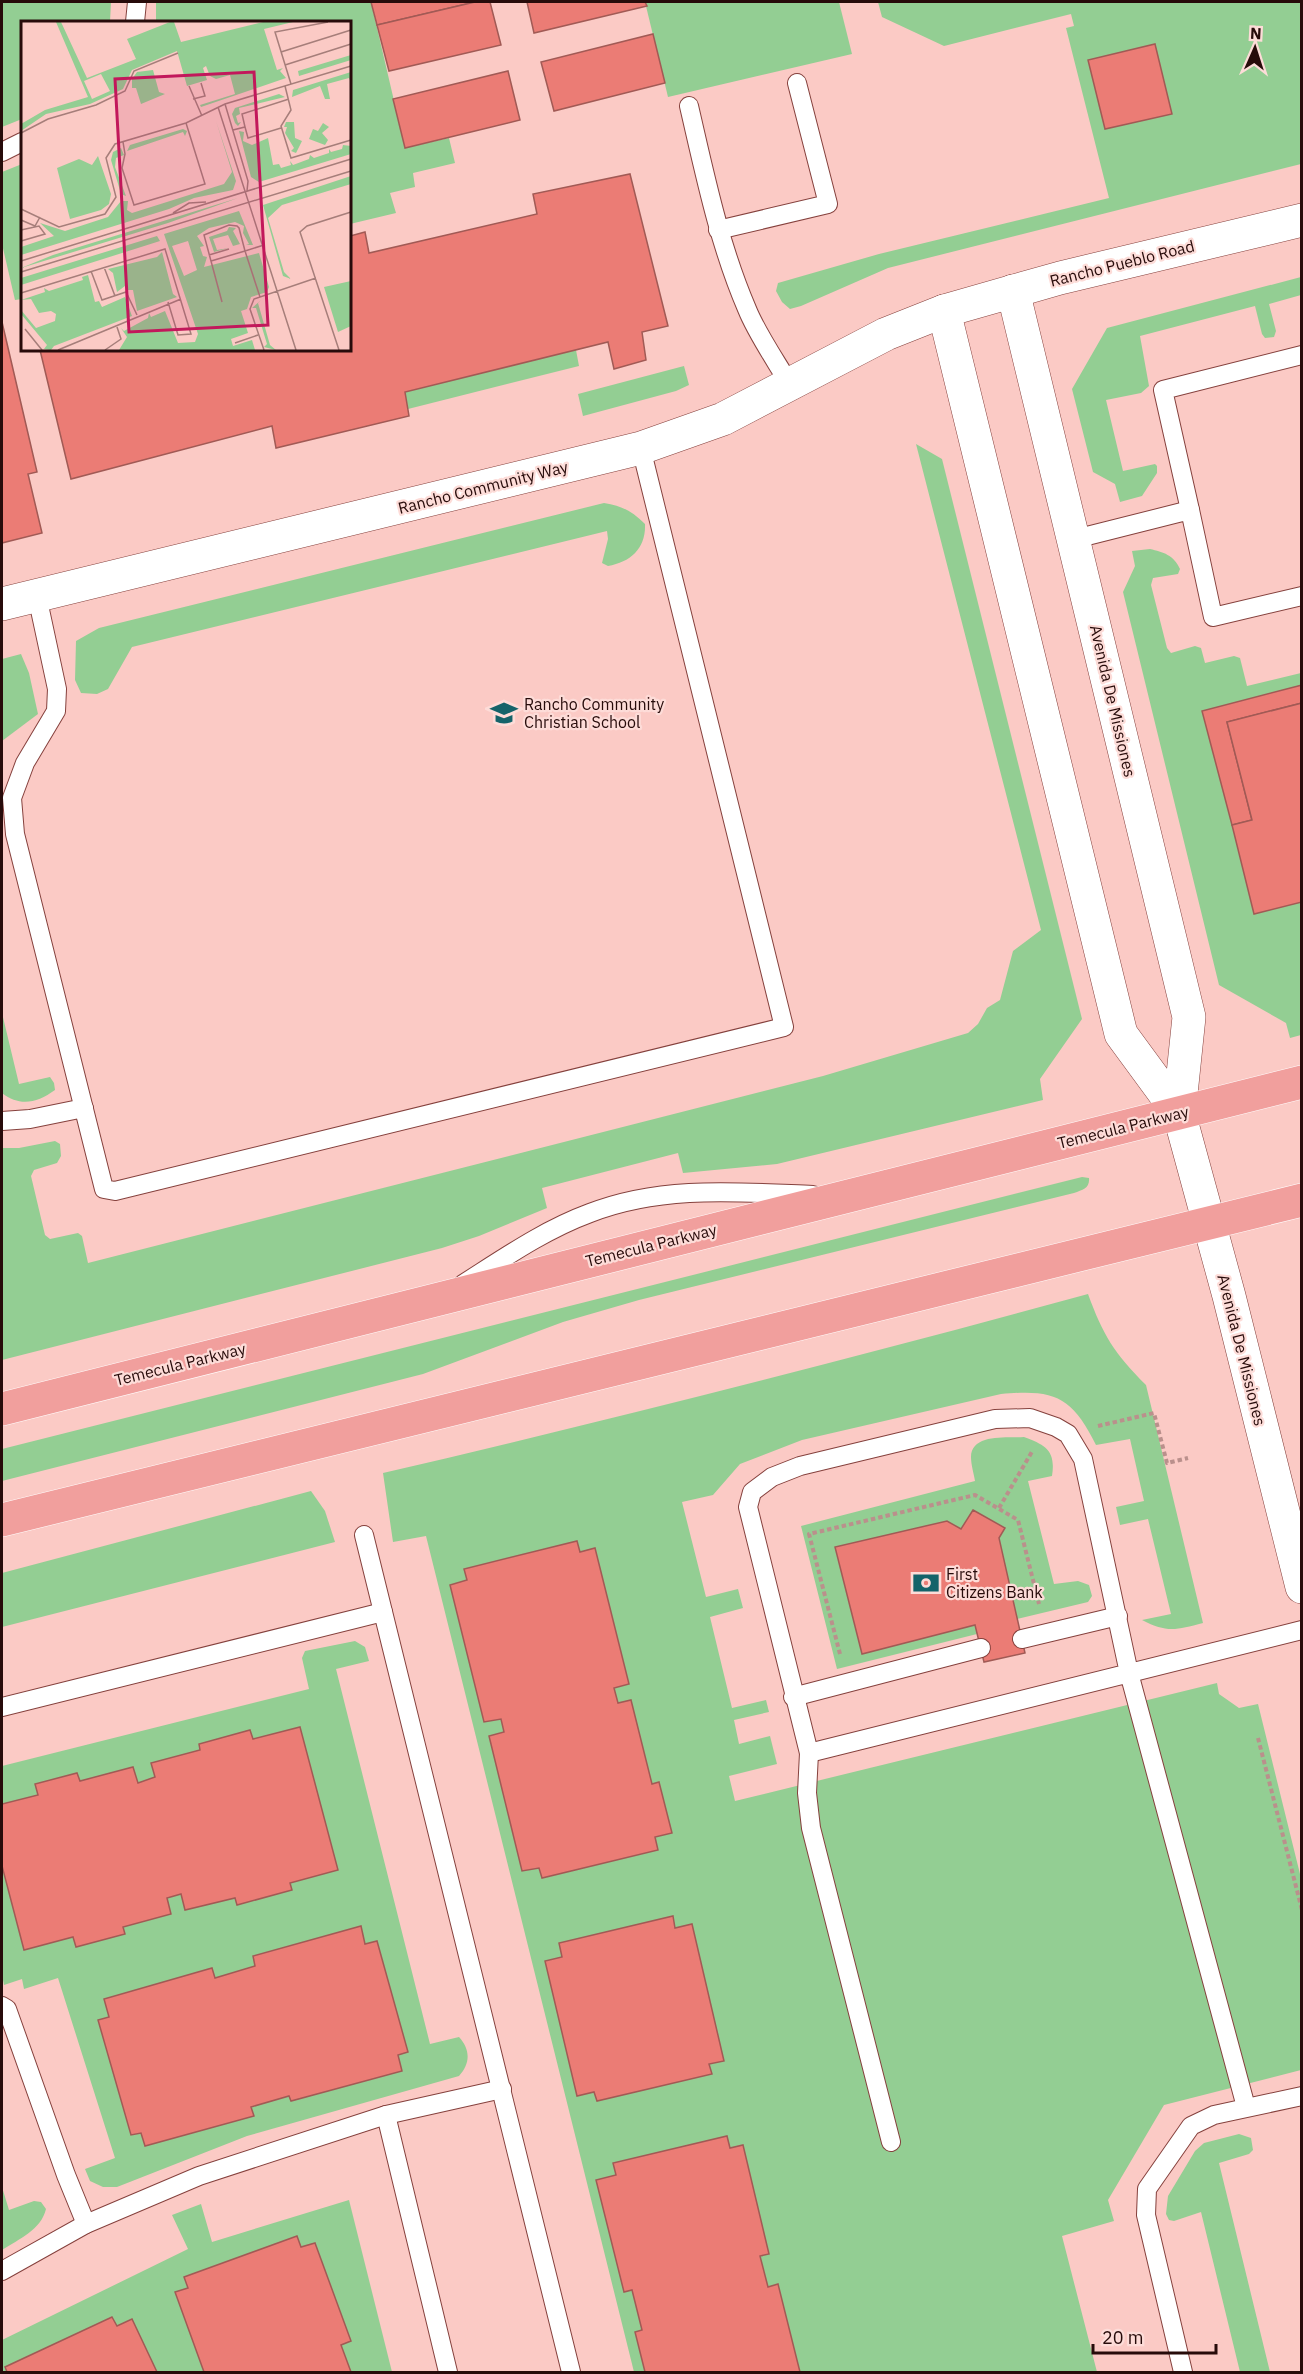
<svg xmlns="http://www.w3.org/2000/svg" width="1303" height="2374" font-family="'IBM Plex Sans',sans-serif">
<rect width="100%" height="100%" fill="#fbcac5"/>
<!-- green -->
<g fill="#93ce93" fill-rule="evenodd">
<path d="M2 2H111L110 22H22V119L2 127Z"/>
<path d="M156 2H371L405 148 449 138 455 163 413 173 415 187 390 193 396 213 350 224V22H156Z"/>
<path d="M645 2H839L852 54 668 97Z"/>
<path d="M878 2H1301V164L888 268 801 306 790 309 782 302 776 291 778 283 879 254 1109 198 1066 28 1074 26 1071 14 944 46 882 17Z"/>
<path d="M22 164V299L15 300 2 244V172Z"/>
<path d="M1301 277V295L1269 304 1276 331 1274 337 1265 338 1262 334 1255 306 1140 336 1149 386 1141 393 1106 400 1123 471 1155 464 1157 466V473L1142 496 1120 502 1115 484 1093 472 1072 389 1107 328Z"/>
<path d="M576 350 579 366 408 409 405 392Z"/>
<path d="M684 366 689 385 676 391 583 416 578 394Z"/>
<path d="M916 444 942 459 1082 1019 1040 1079 1043 1100 777 1164 683 1173 678 1153 542 1188 547 1208 479 1236 442 1248 2 1360V1148H19L55 1141 60 1144 61 1156 57 1163 34 1170 31 1176 45 1235 50 1239 78 1233 82 1236 88 1263 823 1076 968 1033 978 1024 987 1008 1000 1000 1013 951 1041 930Z"/>
<path d="M604 503C622 506 632 511 645 524 646 548 631 562 608 566L602 563 608 539 607 531 132 647 108 689 97 694 81 693 75 680 76 641 99 628Z"/>
<path d="M1150 549C1163 552 1174 555 1180 569L1178 574 1153 578 1151 585 1167 648 1171 653 1195 646 1201 648 1205 663 1234 656 1240 658 1247 686 1301 673V1035L1290 1038 1286 1023 1219 985 1123 592 1135 566 1132 551Z"/>
<path d="M21 654 29 673 38 714 2 741V659Z"/>
<path d="M2 1013 19 1084 50 1077 54 1083 55 1090C37 1103 20 1107 2 1093Z"/>
<path d="M1082 1177 1089 1178C1090 1188 1083 1190 1074 1193L639 1300 563 1322 423 1374 2 1481V1449Z"/>
<path d="M1088 1294C1103 1335 1114 1353 1146 1385L1203 1623C1176 1630 1167 1633 1142 1620L1171 1614 1148 1519 1120 1525 1116 1507 1144 1501 1130 1439 1096 1445C1072 1396 1054 1389 1001 1394L802 1440 740 1464 713 1495 682 1502 706 1597 738 1589 743 1608 710 1617 732 1708 766 1700 769 1712 734 1720 739 1744 770 1736 777 1764 729 1776 735 1801 1217 1683 1219 1694 1239 1708 1258 1704 1301 1878V2070L1164 2105 1108 2200 1114 2221 1062 2236 1097 2372H634L426 1536 393 1542 383 1473C619 1418 854 1358 1088 1294ZM577 1541 580 1552 595 1548 629 1684 614 1688 618 1703 631 1700 652 1784 672 1833 655 1837 658 1850 543 1878 539 1868 522 1871 489 1736 504 1732 501 1719 484 1722 450 1585 467 1580 464 1569Z"/>
<path d="M1024 1437C1046 1445 1056 1451 1052 1476L1028 1481 1054 1584 1078 1581 1089 1585 1092 1596 1088 1602 1017 1619 999 1538 1005 1528 973 1510 961 1529 947 1521 835 1548 862 1653 975 1625 977 1634 837 1669 801 1526 975 1481C974 1474 971 1465 971 1457 971 1433 1008 1438 1024 1437Z"/>
<path d="M311 1491 325 1511 335 1542 2 1627V1573Z"/>
<path d="M355 1641 365 1647 369 1661 336 1669 430 2044 459 2037C470 2049 471 2063 459 2076L247 2136 117 2187H103L90 2181 85 2169 115 2158 58 1978 24 1989 22 1979 4 1985 2 1975V1766L309 1689 302 1658 305 1651Z"/>
<path d="M1239 2134 1251 2138 1253 2150 1249 2154 1219 2163 1270 2372H1240L1201 2212 1174 2221 1169 2220 1166 2214 1168 2196 1195 2151 1204 2143Z"/>
<path d="M2 2187 9 2210 34 2201 41 2202 46 2209C41 2230 19 2239 2 2250Z"/>
<path d="M349 2200 392 2372H2V2340L188 2249 172 2215 201 2204 212 2242Z"/>
</g>
<!-- building -->
<g fill="#eb7c75" stroke="#a15a55" stroke-width="1.5">
<path d="M371 2H475L377 25Z"/>
<path d="M475 2H490L501 45 389 71 377 25Z"/>
<path d="M527 2H645L647 6 534 33Z"/>
<path d="M653 34 665 83 554 111 541 62Z"/>
<path d="M1155 44 1172 114 1105 129 1088 60Z"/>
<path d="M508 71 520 120 405 148 393 99Z"/>
<path d="M630 174 668 326 642 332 646 360 614 369 608 342 405 392 409 416 276 448 272 426 71 479 40 350H350V236L365 232 369 253 537 214 533 194Z"/>
<path d="M2 322 37 472 28 474 42 533 2 543Z"/>
<path d="M1302 685V703L1227 722 1252 820 1232 825 1202 711Z"/>
<path d="M1302 703V902L1254 914 1232 825 1252 820 1227 722Z"/>
<path d="M973 1510 1005 1528 999 1538 1025 1653 984 1662 975 1625 862 1654 835 1547 947 1521 961 1529Z"/>
<path d="M577 1541 580 1552 595 1548 629 1684 614 1688 618 1703 631 1700 652 1784 659 1782 672 1833 655 1837 658 1850 542 1878 539 1868 522 1871 489 1736 504 1732 501 1719 484 1722 450 1585 467 1580 464 1569Z"/>
<path d="M300 1727 338 1870 290 1883 292 1890 237 1905 235 1898 185 1910 181 1894 167 1898 171 1914 123 1927 125 1934 76 1947 73 1937 24 1950 2 1866V1804L38 1795 35 1784 77 1773 80 1781 133 1767 138 1783 155 1777 151 1763 200 1750 199 1744 250 1730 253 1739Z"/>
<path d="M673 1916 675 1928 692 1924 724 2061 709 2064 712 2074 597 2101 594 2092 577 2096 545 1961 562 1957 559 1943Z"/>
<path d="M361 1926 365 1944 377 1941 408 2052 398 2055 402 2071 291 2101 289 2096 251 2107 254 2116 145 2146 141 2133 131 2135 98 2020 109 2017 104 1999 212 1968 215 1978 255 1966 253 1956Z"/>
<path d="M727 2136 730 2148 743 2145 769 2254 760 2256 768 2287 778 2284 800 2372H645L635 2332 642 2330 632 2290 624 2292 596 2180 616 2175 613 2163Z"/>
<path d="M297 2236 301 2247 315 2243 351 2341 341 2345 351 2372H204L175 2292 188 2288 184 2277Z"/>
<path d="M112 2317 117 2326 132 2319 157 2372H7L5 2367Z"/>
</g>
<g fill="none" stroke-linecap="round" stroke-linejoin="round">
<defs>
<g id="lane">
<path d="M135 22 137 2"/>
<path d="M689 106C705 175 719 244 747 309 757 334 776 361 790 385"/>
<path d="M2 152 22 142"/>
<path d="M718 230 828 204 797 83"/>
<path d="M1190 510 1163 390 1302 355"/>
<path d="M1075 539 1190 510 1213 617 1302 596"/>
<path d="M37 596 57 689 56 711 25 763 12 798 15 834 104 1189 115 1191 784 1027 641 448"/>
<path d="M2 1121 30 1119 84 1108"/>
<path d="M463 1284C504 1258 544 1230 590 1213 661 1185 739 1192 813 1195"/>
<path d="M364 1535 383 1612"/>
<path d="M1022 1639 1118 1616"/>
<path d="M793 1697 981 1648"/>
<path d="M2 1707 383 1612 571 2372"/>
<path d="M809 1753 807 1793 811 1828 891 2142"/>
<path d="M2 2006 7 2009 66 2175 86 2224"/>
<path d="M1246 2107 1129 1673 1083 1459 1068 1434 1056 1427 1030 1418 995 1419 800 1466 772 1477 752 1492 748 1507 809 1753 1302 1630"/>
<path d="M386 2115 448 2372"/>
<path d="M2 2271 86 2224 199 2176 386 2115 502 2089"/>
<path d="M1183 2372 1146 2215 1147 2189 1191 2126 1214 2115 1302 2096"/>
</g>
<path id="street" d="M2 604 641 448 723 419 886 334 944 311"/>
<g id="secondary">
<path d="M1302 220 1060 278 944 311 1121 1034 1179 1113 1229 1296 1302 1587"/>
<path d="M1013 291 1189 1017 1179 1113"/>
</g>
<g id="primary">
<path d="M2 1409 1302 1082"/>
<path d="M2 1520 1302 1200"/>
</g>
</defs>
<!-- lane casing -->
<use href="#lane" stroke="#85413d" stroke-width="20"/>
<!-- street casing -->
<use href="#street" stroke="#85413d" stroke-width="34"/>
<!-- secondary casing -->
<use href="#secondary" stroke="#85413d" stroke-width="34"/>
<!-- primary casing -->
<use href="#primary" stroke="#fff" stroke-width="34"/>
<!-- path -->
<g stroke="#ba908c" stroke-width="4" stroke-dasharray="4.5 3" stroke-linecap="butt">
<path d="M1098 1426 1154 1413 1167 1463 1188 1458"/>
<path d="M999 1508 1033 1450"/>
<path d="M840 1654 809 1534 975 1495 1018 1520 1039 1604"/>
<path d="M1258 1738 1302 1910"/>
</g>
<!-- lane -->
<use href="#lane" stroke="#fff" stroke-width="18"/>
<!-- street -->
<use href="#street" stroke="#fff" stroke-width="33"/>
<!-- secondary -->
<use href="#secondary" stroke="#fff" stroke-width="33"/>
<!-- primary -->
<use href="#primary" stroke="#f19f9d" stroke-width="33"/>
</g>
<!-- icons -->
<defs>
<symbol id="school-bare" viewBox="-9 -9 18 18"><path d="M0-5L7-2L0 1L-7-2ZM-4 1L0 2.5L4 1V4Q0 6-4 4Z" fill="#14636a" stroke="#fddcd8" stroke-width="2.5" paint-order="stroke"/></symbol>
<symbol id="bank-bare" viewBox="-9 -9 18 18"><path d="M-6-4H6V4H-6ZM0-2.3a2.3 2.3 0 1 0 0 4.6a2.3 2.3 0 1 0 0-4.6Z" fill="#14636a" stroke="#fddcd8" stroke-width="2.5" paint-order="stroke"/></symbol>
</defs>
<g fill-rule="evenodd">
<use href="#school-bare" x="485" y="694" width="38" height="38"/>
<use href="#bank-bare" x="907" y="1564" width="38" height="38"/>
</g>
<g text-anchor="middle" dominant-baseline="central" stroke-width="4.5" stroke-linejoin="round" paint-order="stroke">
<!-- street labels -->
<g font-size="16" fill="#270b0a" stroke="#fddcd8">
<text transform="translate(1122 263) rotate(-14)">Rancho Pueblo Road</text>
<text transform="translate(483 487) rotate(-14)">Rancho Community Way</text>
<text transform="translate(1113 701) rotate(77)">Avenida De Missiones</text>
<text transform="translate(1123 1127) rotate(-14)">Temecula Parkway</text>
<text transform="translate(651 1245) rotate(-14)">Temecula Parkway</text>
<text transform="translate(1242 1350) rotate(76)">Avenida De Missiones</text>
<text transform="translate(180 1364) rotate(-14)">Temecula Parkway</text>
</g>
<!-- poi labels -->
<g font-size="16" fill="#270b0a" stroke="#fddcd8" text-anchor="start">
<text x="524" y="704">Rancho Community<tspan x="524" dy="18">Christian School</tspan></text>
<text x="946" y="1574">First<tspan x="946" dy="18">Citizens Bank</tspan></text>
</g>
</g>
<!-- overview -->
<g transform="translate(21 21)">
<rect width="330" height="330" fill="#fbcac5"/>
<path d="M35 1H40L66 57 115 38 106 18 149 1H153L160 21 242 1H272L243 8 256 49 262 47 259 50 265 57 180 86 179 84 214 73 209 54 195 58 189 55 185 45 182 47 186 59 166 65 156 30 111 49 102 68 69 83 25 93 0 110V103L24 89 67 76ZM80 53 89 70 71 78 63 60ZM330 34V39L278 55 277 50ZM132 49 138 71 144 73 120 83 115 67H111V58L116 51ZM330 51V61L328 57 306 63 309 78H304L299 65 271 76 272 69ZM258 73 264 76 218 87 219 93 215 95 217 102 220 101 217 105 214 102 211 93 214 87ZM195 100 215 160 212 169 173 177 148 188 0 234V226L33 215 19 202 44 210 87 196 100 180H107L106 189 111 192 203 163 211 151ZM265 101H273L274 117 281 120 275 132 270 130 273 127 264 112 266 106H263ZM302 102 308 106 301 112 307 119 304 124 288 118 292 108 297 110ZM162 108 166 110 164 115 162 111 106 130 109 124ZM218 110 223 111 222 120 231 124 247 117 252 144 258 143 260 147 270 144 269 140 272 144 288 138 289 134 293 137 308 132V128L310 131 321 128 322 124 330 125V133L238 161 230 156ZM100 127 103 134 95 137 94 146 105 175 100 173 90 139 92 131ZM77 135 90 173 88 183 80 189 49 198 36 147 58 138 71 144ZM330 155V163L261 184 247 197 263 251 270 258 262 255 242 184ZM217 177 147 202 0 247 32 234ZM218 190 232 224H225L228 223 222 212 223 205 214 201 188 207 176 215 183 225 179 226 182 235 186 236 183 246 238 232 248 266 246 271 230 276 226 288 220 290 227 312 210 318 212 325 231 319 234 329H98L106 316 100 307 103 310 127 297 128 292 130 296 144 290 157 322 174 321 177 313 143 213ZM167 220 176 249 163 255 151 225ZM208 206 215 207 212 210 219 223 212 225 207 214 192 218 196 229 208 227 193 231 188 216 206 210ZM136 215 139 220 0 264V257ZM141 231 152 273 156 276 116 290 112 269H106L104 265 96 271 92 252 87 248 136 236ZM67 254 74 281 78 280 81 286 104 276 111 295 33 325 30 329 23 328 26 324 0 293V289L15 307 34 300 35 293 30 290 18 292 10 278 0 279 24 271 23 267 28 270 62 259 61 256ZM330 260V305L317 311 303 266ZM240 279 237 282 249 324 255 329 243 326 246 323 235 287H231Z" fill="#93ce93" fill-rule="evenodd"/>
<path fill="none" stroke="#a67e7a" stroke-width="1.5" d="M260 31 330 9M264 44 330 23M270 63 254 11 307 1M168 65 181 95M264 65 270 89 260 105 270 137 330 119M172 78 184 75 180 62M204 83 227 160 226 170M197 86 275 329M224 106 221 93 268 78M212 109 224 106 227 117 260 107M0 112 27 98 75 84 104 70 113 50 157 32M102 121 104 133 101 147 113 184 184 163 165 102M0 188 38 206 84 193 95 176 85 137 94 123 165 102 204 83 330 45M152 192 168 182 185 181M0 199 14 205 19 196M0 209 18 205 24 213 0 220M188 234 208 228M0 240 330 138M190 240 201 281M83 246 94 275M70 250 81 279 105 271 116 294M0 251 330 150M0 272 144 228 170 313 157 314 147 281M239 276 224 230 218 207 216 205 208 204 183 214 190 240 224 230 243 224M4 308 21 329M214 322 237 314M37 329 160 278M84 329 100 318 96 306M243 329 229 288 233 278 295 257M318 329 279 211 286 205 330 191"/>
<path fill="#c2185b" fill-opacity="0.15" stroke="#c2185b" stroke-width="3" d="M233 51 247 304 108 311 94 58Z"/>
<rect width="330" height="330" fill="none" stroke="#270b0a" stroke-width="3"/>
</g>
<!-- border -->
<rect width="1303" height="2374" fill="none" stroke="#270b0a" stroke-width="6"/>
<!-- north arrow -->
<g transform="translate(1255 48) rotate(3)" stroke="#fddcd8" stroke-width="4.5" paint-order="stroke">
<path d="M0-4.5L10 22L0 15L-10 22Z" fill="#270b0a"/>
<text y="-9" font-size="16" font-weight="bold" text-anchor="middle" fill="#270b0a">N</text>
</g>
<!-- scale -->
<path d="M1093 2344v9h123v-9" fill="none" stroke="#270b0a" stroke-width="3"/>
<text x="1102" y="2344" font-size="18" fill="#270b0a" stroke="#fddcd8" stroke-width="4.5" paint-order="stroke">20 m</text>
</svg>
